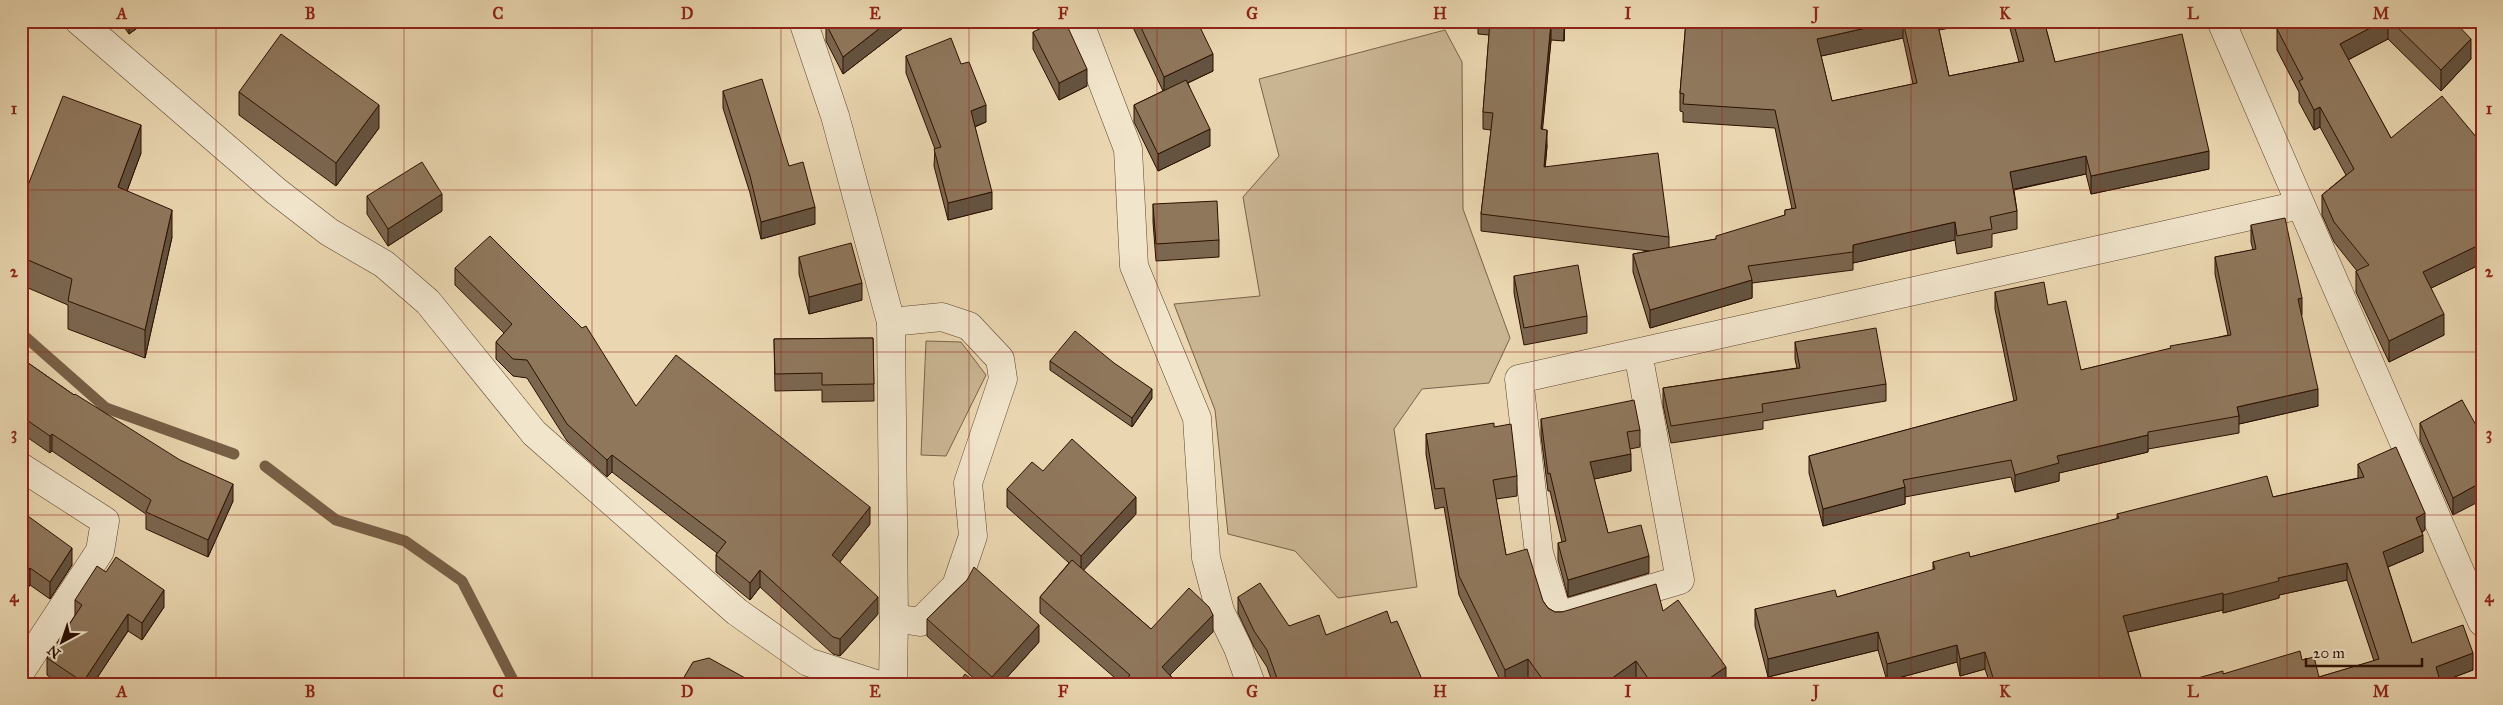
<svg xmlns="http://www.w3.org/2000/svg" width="2503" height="705" font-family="'IM FELL Great Primer',serif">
<rect width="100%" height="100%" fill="#ead7b1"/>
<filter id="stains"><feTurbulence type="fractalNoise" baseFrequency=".004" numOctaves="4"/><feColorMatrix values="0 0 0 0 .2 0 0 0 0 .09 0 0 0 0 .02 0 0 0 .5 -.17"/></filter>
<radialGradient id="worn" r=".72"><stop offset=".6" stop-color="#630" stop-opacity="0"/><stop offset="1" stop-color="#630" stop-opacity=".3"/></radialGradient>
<!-- green -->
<g fill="#cab593" stroke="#7b624a">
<path d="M1445 30 1462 62 1463 209 1510 338 1489 383 1422 389 1394 429 1417 587 1338 598 1295 551 1228 534 1215 410 1174 304 1260 296 1243 197 1279 156 1259 79Z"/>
<path d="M926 341 961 342 986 375 946 456 921 455Z"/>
</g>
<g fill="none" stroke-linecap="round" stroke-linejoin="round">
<!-- stream -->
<g stroke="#775f46" stroke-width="11">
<path d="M21 333 106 408 234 454"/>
<path d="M265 466 336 520 405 541 462 581 515 684"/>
</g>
<defs>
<g id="minor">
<path d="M79 21 276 191 329 232 384 264 428 302 534 433 737 612 808 662 876 684"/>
<path d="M803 21 835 116 891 322 894 618 893 684"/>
<path d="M1079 21 1128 149 1134 266 1197 418 1206 558 1220 611 1238 648 1251 684"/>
<path d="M2221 21 2482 622"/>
<path d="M891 322 942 317 969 326 1000 359 1003 379 968 483 973 536 956 586 920 622 894 618"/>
<path d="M1638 353 1680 580 1558 616 1539 553 1519 379 2300 205"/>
<path d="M21 467 105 521 100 551 21 671"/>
</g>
</defs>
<!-- minor casing -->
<use href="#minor" stroke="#5c422c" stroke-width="29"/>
<!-- minor -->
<use href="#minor" stroke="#f1e5cc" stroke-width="28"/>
</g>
<!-- wall -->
<g fill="#7b664f" stroke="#2c1000" fill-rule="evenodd">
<path d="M120 21H147L129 34Z"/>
<path d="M832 21H912L843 74 826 41V24Z"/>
<path d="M1130 21H1197L1213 71 1188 83 1210 146 1158 171 1134 122V105L1163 91Z"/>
<path d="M1478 21H1565L1564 41 1551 40 1542 130 1547 146 1545 167 1669 237V248L1716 239 1785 215V210L1792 209 1775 128 1683 122V112L1680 111V93L1686 21H1990L1939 30 1949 76 2019 62 2008 21H2044L2055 62 2209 169 2091 194 2086 174 2014 190 2017 211V229L1992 234V247L1957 254 1955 240 1853 263V270L1752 283V298L1650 328 1633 272V254L1649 251 1481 231V214L1491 130 1483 129V112L1489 35 1478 34ZM1903 38 1913 84 1832 101 1821 56Z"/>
<path d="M2292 21H2454L2471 59 2441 91 2388 39 2348 60 2391 138 2482 144V270L2479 265 2431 288 2444 335 2389 362 2356 292V271H2357L2334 242 2322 215V195L2346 175 2320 127 2314 130 2299 102V92L2277 50V29Z"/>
<path d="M1033 32 1087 86 1059 100 1033 49Z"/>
<path d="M906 56 961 64 986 122 975 127 992 209 948 220 934 166 935 149 906 73Z"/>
<path d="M723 91 789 166 815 224 761 239 750 193 723 108Z"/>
<path d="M239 92 379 128 336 186 239 115Z"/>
<path d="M141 153 127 191 172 237 145 358 68 329V305L21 285V203Z"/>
<path d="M367 196 442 211 388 246 367 214Z"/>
<path d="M1153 204 1219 240V257L1156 261 1153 222Z"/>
<path d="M2251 225 2302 315H2301L2318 406 2239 424V433L2148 449V452L2059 473V481L2015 492 2011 477 1905 497V504L1823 526 1809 473V456L2014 401 1995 309V292L2048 305 2081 370 2228 335 2215 274V257L2253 250 2251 242Z"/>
<path d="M799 257 862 300 809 314 799 274Z"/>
<path d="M455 268 636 406 870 524 840 562 878 614 840 656 833 654 760 587 750 600 716 572V555L717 553 612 472 607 477 567 441 527 378 513 376 496 359V342L504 333 455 285Z"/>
<path d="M1514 276 1587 316V333L1524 345 1514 293Z"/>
<path d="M873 338 874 401 822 402V390L775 391 774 339Z"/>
<path d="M1795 342 1886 384V401L1763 421V429L1671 443 1663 405V388L1797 368 1795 359Z"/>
<path d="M21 358 74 395 233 501 208 557 146 529V514L52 451 50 453 21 433Z"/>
<path d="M1050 361 1152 398 1132 427 1050 370Z"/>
<path d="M2462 400 2453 515 2420 440V423Z"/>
<path d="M1541 419 1640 430V447L1630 449 1631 471 1594 479 1608 533 1649 573 1568 597 1558 560V543L1562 542 1550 491H1548L1541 436Z"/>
<path d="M1494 427 1517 476V496L1496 499 1506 555 1543 601 1548 608 1555 612 1663 611 1726 684H1639L1636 681 1632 684H1532L1528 679 1518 684H1502L1459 595 1444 507 1435 509 1426 454V434Z"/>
<path d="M2358 464 2425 530 2422 532 2423 552 2388 567 2412 643 2473 670 2441 682 2223 674 2302 660 2319 677 2374 661 2347 580 2279 595V598L2223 613V610L2128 632 2143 684H1990L1985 669 1960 676 1957 662 1887 681 1878 650 1768 677 1755 626V609L1837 597 1933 570V562L1970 557 2117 519V514L2273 497 2358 478Z"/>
<path d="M1007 489 1136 514 1083 570 1151 629 1213 632 1170 675 1178 684H1122L1040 613V597L1069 563 1007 507Z"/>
<path d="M21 511 72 565 50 599 30 585 21 597Z"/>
<path d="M106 572 164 607 142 640 128 631 93 684H60L47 675V658L75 616V600Z"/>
<path d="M967 580 1039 642 1001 684H980L927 636V619Z"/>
<path d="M1238 597 1289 626 1326 635 1391 623 1424 684H1273L1267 667 1254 647 1238 613Z"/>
</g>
<!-- shaded-wall -->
<g fill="#645340" stroke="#2c1000">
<path d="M129 21H147L129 34Z"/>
<path d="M889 21H912L843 74V57Z"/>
<path d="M1564 21H1565L1564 41Z"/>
<path d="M1897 21H1903V38L1817 57V39Z"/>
<path d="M2383 21H2388V39L2340 64V44Z"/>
<path d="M1551 23V40L1541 146V129Z"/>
<path d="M2471 39V59L2441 91V70Z"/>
<path d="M1213 54V71L1164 94V77Z"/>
<path d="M1087 69V86L1059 100V83Z"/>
<path d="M379 105V128L336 186V163Z"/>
<path d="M986 105V122L971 128V111Z"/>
<path d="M2320 107V127L2314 130V110Z"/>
<path d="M141 125V153L118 215V187Z"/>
<path d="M1210 129V146L1158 171V154Z"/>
<path d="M1547 130V146L1544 183V167Z"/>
<path d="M2209 151V169L2091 194V176Z"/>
<path d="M2086 156V174L2010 190V172Z"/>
<path d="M992 192V209L948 220V203Z"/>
<path d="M442 194V211L388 246V229Z"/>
<path d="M815 207V224L761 239V222Z"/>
<path d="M172 210V237L145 358V330Z"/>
<path d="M1955 222V240L1853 263V245Z"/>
<path d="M2479 245V265L2423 292V272Z"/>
<path d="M1752 280V298L1650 328V310Z"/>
<path d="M862 283V300L809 314V297Z"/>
<path d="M2302 298V315L2298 316V299Z"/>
<path d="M2444 314V335L2389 362V341Z"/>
<path d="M1152 389V398L1132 427V418Z"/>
<path d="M2318 389V406L2239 424V416L2237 407Z"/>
<path d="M52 434V451L50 453V436Z"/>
<path d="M2148 435V452L2059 473V481L2015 492V475L2057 456Z"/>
<path d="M1631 454V471L1590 480V462Z"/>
<path d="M612 455V472L607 477V460Z"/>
<path d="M2482 482V500L2453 515V498Z"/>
<path d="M233 484V501L208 557V540Z"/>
<path d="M1905 487V504L1823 526V509Z"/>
<path d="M1136 497V514L1081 573V556Z"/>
<path d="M870 507V524L832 572V555Z"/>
<path d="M2425 513V530L2416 535V518Z"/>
<path d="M2423 535V552L2383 569V552Z"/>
<path d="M72 548V565L50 599V582Z"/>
<path d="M1649 556V573L1568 597V580Z"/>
<path d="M2347 563V580L2279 595V598L2223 613V595L2278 578Z"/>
<path d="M30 568V585L21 597V580Z"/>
<path d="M760 570V587L750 600V583Z"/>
<path d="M164 590V607L142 640V623Z"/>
<path d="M2223 593V610L2123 633V616Z"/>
<path d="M878 597V614L840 656V639Z"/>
<path d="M128 614V631L93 684H83V682Z"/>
<path d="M1213 615V632L1162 683V667Z"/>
<path d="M1039 625V642L1001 684H992V677Z"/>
<path d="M1878 632V650L1768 677V659Z"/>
<path d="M1957 645V662L1887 681V664Z"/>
<path d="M1985 652V669L1960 676V659Z"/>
<path d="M2473 653V670L2436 684V667Z"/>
<path d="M1528 659V679L1518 684H1505V670Z"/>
<path d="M1636 661V681L1632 684H1604Z"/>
<path d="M1726 667V684H1701Z"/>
</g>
<!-- building -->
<g fill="#8f775c" stroke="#2c1000">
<path d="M832 21H889L843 57 826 24Z"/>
<path d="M1056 21H1065L1087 69 1059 83 1033 32Z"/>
<path d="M1138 21H1197L1213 54 1164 77Z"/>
<path d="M1490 21H1564V24L1551 23 1541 129 1547 130 1544 167 1658 153 1669 237 1481 214 1493 113 1483 112Z"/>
<path d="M1686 21H1897L1817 39 1832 101 1917 83 1903 21H1937L1949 76 2024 61 2013 21H2044L2055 62 2182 34 2209 151 2091 176 2086 156 2010 172 2017 211 1990 217 1992 229 1957 236 1955 222 1853 245V252L1748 266 1752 280 1650 310 1633 254 1716 239V236L1785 215V210L1796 208 1775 110 1683 104 1684 94 1680 93Z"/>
<path d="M2292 21H2383L2340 44 2391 138 2442 96 2482 144V250L2479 245 2423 272 2444 314 2389 341 2356 271 2369 265 2334 222 2322 195 2354 169 2320 107 2314 110 2299 81 2303 79 2277 29Z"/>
<path d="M2391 21H2454L2471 39 2441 70Z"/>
<path d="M281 34 379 105 336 163 239 92Z"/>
<path d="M951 38 961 64 969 62 986 105 971 111 992 192 948 203 934 149 941 147 906 56Z"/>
<path d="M762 79 789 166 803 162 815 207 761 222 750 176 723 91Z"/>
<path d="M1186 80 1210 129 1158 154 1134 105Z"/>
<path d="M63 96 141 125 118 187 172 210 145 330 68 301 72 279 21 257V203Z"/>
<path d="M422 162 442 194 388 229 367 196Z"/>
<path d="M1217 201 1219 240 1156 244 1153 204Z"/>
<path d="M2285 218 2302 298 2298 299 2318 389 2237 407 2239 416 2148 432V435L2057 456 2059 463 2015 475 2011 460 1903 480 1905 487 1823 509 1809 456 2017 400 1995 292 2044 282 2048 305 2066 301 2081 370 2171 348 2170 346 2231 335 2215 257 2256 249 2251 225Z"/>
<path d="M490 236 582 328 586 326 636 406 676 355 870 507 832 555 878 597 840 639 833 637 760 570 750 583 716 555 726 542 612 455 607 460 567 424 527 360 513 359 496 342 512 324 455 268Z"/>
<path d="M851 243 862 283 809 297 799 257Z"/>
<path d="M1578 265 1587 316 1524 328 1514 276Z"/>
<path d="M1876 328 1886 384 1762 404 1763 412 1671 426 1663 388 1800 368 1795 342Z"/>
<path d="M1075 331 1114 363 1152 389 1132 418 1050 361Z"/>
<path d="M873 338 874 384 822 385V373L775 374 774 339Z"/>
<path d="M21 358 74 395 75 394 180 460 233 484 208 540 146 512 151 500 52 434 50 436 21 416Z"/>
<path d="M1634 400 1640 430 1627 432 1631 454 1590 462 1608 533 1641 525 1649 556 1568 580 1558 543 1566 541 1550 473 1548 474 1541 419Z"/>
<path d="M2462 400 2482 436V482L2453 498 2420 423Z"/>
<path d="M1494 423V427L1511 424 1517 476 1493 480 1506 555 1527 549 1543 601 1548 608 1555 612H1562L1656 584 1663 611 1678 600 1726 667 1701 684H1652L1636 661 1604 684H1546L1528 659 1505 670 1459 576 1444 488 1435 489 1426 434Z"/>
<path d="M1072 439 1136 497 1081 556 1007 489 1032 462 1043 471Z"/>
<path d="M2396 447 2425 513 2416 518 2423 535 2383 552 2412 643 2463 625 2473 653 2436 667 2441 684H2176L2223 671V674L2300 651 2302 660 2314 657 2319 677 2379 659 2347 563 2278 578 2279 581 2223 595V593L2123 616 2143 684H1995L1985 652 1960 659 1957 645 1887 664 1878 632 1768 659 1755 609 1835 590 1837 597 1935 569 1933 562 1969 552 1970 557 2119 518 2117 514 2267 476 2273 497 2364 477 2358 464Z"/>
<path d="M21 511 72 548 50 582 30 568 21 580Z"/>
<path d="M116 557 164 590 142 623 128 614 83 682 47 658 82 605 75 600 97 566 106 572Z"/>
<path d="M1072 560 1151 629 1189 588 1209 607 1213 615 1162 667 1178 684H1123L1130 675 1040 597Z"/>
<path d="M974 567 1039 625 992 677 927 619 967 580Z"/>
<path d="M1260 583 1289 626 1319 615 1326 635 1387 611 1391 623 1397 621 1424 684H1279L1267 650 1254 631 1238 597Z"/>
<path d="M709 658 756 684H680L693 662Z"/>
<path d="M965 674 977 684H958Z"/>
</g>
<!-- grid -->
<path fill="none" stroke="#8f2418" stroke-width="1" stroke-opacity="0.55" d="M216 21V684M404 21V684M592 21V684M781 21V684M969 21V684M1157 21V684M1346 21V684M1534 21V684M1722 21V684M1911 21V684M2099 21V684M2287 21V684M21 190H2482M21 352H2482M21 515H2482"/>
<!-- margin -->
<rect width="2503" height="705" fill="none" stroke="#ead7b1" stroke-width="55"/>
<!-- north arrow -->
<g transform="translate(62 642) rotate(220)" stroke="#f1e5cc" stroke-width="4" paint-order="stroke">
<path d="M0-4L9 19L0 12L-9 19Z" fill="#2c1000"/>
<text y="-8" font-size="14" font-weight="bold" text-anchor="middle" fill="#2c1000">N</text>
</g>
<!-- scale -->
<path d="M2306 658v8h116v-8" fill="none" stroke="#2c1000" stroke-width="2.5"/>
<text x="2313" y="658" font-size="15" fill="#2c1000" stroke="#f1e5cc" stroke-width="4" paint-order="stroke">20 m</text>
<rect x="28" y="28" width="2448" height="650" fill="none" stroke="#8f2418" stroke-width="2"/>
<g font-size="16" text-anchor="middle" font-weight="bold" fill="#8f2418">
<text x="122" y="19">A</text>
<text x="310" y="19">B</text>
<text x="498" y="19">C</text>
<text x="687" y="19">D</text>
<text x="875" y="19">E</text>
<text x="1063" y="19">F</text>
<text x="1252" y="19">G</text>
<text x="1440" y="19">H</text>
<text x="1628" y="19">I</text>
<text x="1816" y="19">J</text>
<text x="2005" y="19">K</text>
<text x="2193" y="19">L</text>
<text x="2381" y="19">M</text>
<text x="14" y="114">1</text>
<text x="2489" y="114">1</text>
<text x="14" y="277">2</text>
<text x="2489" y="277">2</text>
<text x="14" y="439">3</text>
<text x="2489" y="439">3</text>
<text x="14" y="602">4</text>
<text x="2489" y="602">4</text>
<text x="122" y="697">A</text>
<text x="310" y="697">B</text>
<text x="498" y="697">C</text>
<text x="687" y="697">D</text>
<text x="875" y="697">E</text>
<text x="1063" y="697">F</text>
<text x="1252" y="697">G</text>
<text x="1440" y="697">H</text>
<text x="1628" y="697">I</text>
<text x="1816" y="697">J</text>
<text x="2005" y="697">K</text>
<text x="2193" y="697">L</text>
<text x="2381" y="697">M</text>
</g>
<rect width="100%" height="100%" filter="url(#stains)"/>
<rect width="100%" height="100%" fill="url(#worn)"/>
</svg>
